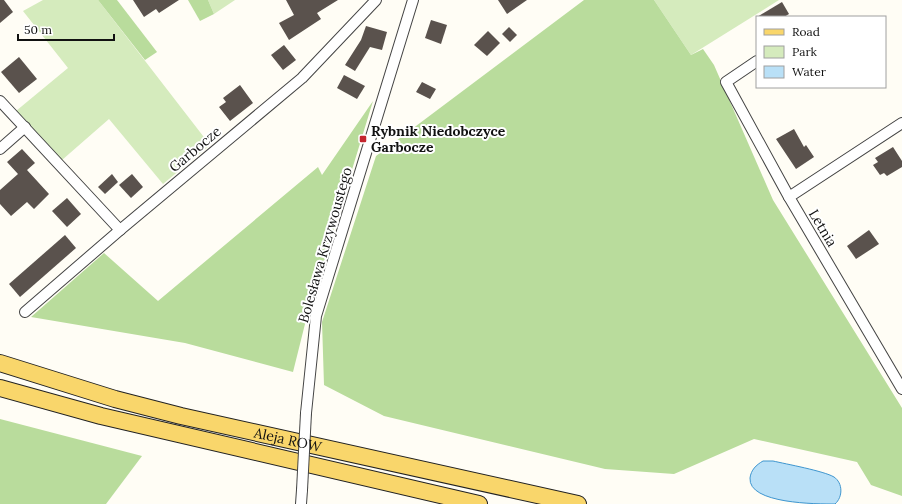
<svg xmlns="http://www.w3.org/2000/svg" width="902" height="504" font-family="Lora,serif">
<rect width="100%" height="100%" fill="#fffdf5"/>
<!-- green -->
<g fill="#d5ebbd">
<path d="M43 0H98L210 145 163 184 109 119 62 160 16 111 68 68 23 11Z"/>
<path d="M208 0H235L214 14Z"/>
<path d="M654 0H779L691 55Z"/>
</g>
<!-- forest -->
<g fill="#b9dc9c">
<path d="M98 0H117L157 52 145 60Z"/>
<path d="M188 0H208L214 14 200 21Z"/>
<path d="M584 0H654L691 55 703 49 714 65 773 200 902 408V496L871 485 857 462 754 439 674 474 605 469 384 416 324 385 322 322 376 156Z"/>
<path d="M373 101 306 320 293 372 185 343 31 317 104 253 158 301 318 167 322 175Z"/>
<path d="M0 419 142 456 106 504H0Z"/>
</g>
<!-- water -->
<path fill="#b9e0f7" stroke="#3f96cf" d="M763 461H773C786 464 824 471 834 477 843 483 843 497 835 504 817 504 748 504 750 478 751 470 756 465 763 461Z"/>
<!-- building -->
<g fill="#5a524d">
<path d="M0 0H4L13 12 0 23Z"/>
<path d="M133 0H179L159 13 156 9 144 17Z"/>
<path d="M286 0H338L317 13 321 19 289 40 279 23 294 15Z"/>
<path d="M498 0H527L507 14Z"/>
<path d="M782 2 789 14 784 17H757Z"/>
<path d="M431 20 447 25 441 44 425 38Z"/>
<path d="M366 26 387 32 382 50 370 47 355 71 345 65 361 40Z"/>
<path d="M509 27 517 35 510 42 502 34Z"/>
<path d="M488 31 500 43 487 56 474 45Z"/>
<path d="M284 45 296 60 283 70 271 55Z"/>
<path d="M19 57 37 79 19 93 1 72Z"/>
<path d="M344 75 365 86 357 99 337 88Z"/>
<path d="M422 82 436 89 430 99 416 92Z"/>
<path d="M240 85 253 103 230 121 219 107 226 102 223 98Z"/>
<path d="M794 129 804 147 806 145 814 157 796 169 776 139Z"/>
<path d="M893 147 902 161V167L887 176 884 173 880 175 873 165 878 162 875 158Z"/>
<path d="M22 149 35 163 27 170 49 194 34 209 27 202 11 216 0 204V190L18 174 7 162Z"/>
<path d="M112 174 118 182 105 194 98 187Z"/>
<path d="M132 174 143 187 131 198 119 185Z"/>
<path d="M67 198 81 214 67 227 52 211Z"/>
<path d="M869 230 879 244 856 259 847 246Z"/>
<path d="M65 235 76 248 20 297 9 284Z"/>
</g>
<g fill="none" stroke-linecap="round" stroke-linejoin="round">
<defs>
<g id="minor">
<path d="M757 61 726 82 789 197"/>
<path d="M0 101 120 230"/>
<path d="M902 123 789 197 902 389"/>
<path d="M0 149 25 127"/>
<path d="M25 312 120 230 302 78 376 0"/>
<path d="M306 413 316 316 413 0"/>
<path d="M301 504 302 490"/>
</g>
<g id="primary">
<path id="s1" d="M0 363 115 399 181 416 578 504"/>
<path d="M0 388 101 416 479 504"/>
</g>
</defs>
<!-- minor casing -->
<use href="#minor" stroke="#444" stroke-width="12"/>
<!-- primary casing -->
<use href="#primary" stroke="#222" stroke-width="18"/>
<!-- minor -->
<use href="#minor" stroke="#fff" stroke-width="10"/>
<!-- primary -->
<use href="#primary" stroke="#f9d66b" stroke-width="16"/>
<defs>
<path id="minor-bridge" d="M302 490 306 413"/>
</defs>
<!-- minor-bridge casing -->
<use href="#minor-bridge" stroke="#444" stroke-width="12" stroke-linecap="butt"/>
<!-- minor-bridge -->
<use href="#minor-bridge" stroke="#fff" stroke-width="10"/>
</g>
<!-- markers -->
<rect fill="#c4262e" stroke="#fff" stroke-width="1.5" x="359" y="135" width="8" height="8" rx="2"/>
<g text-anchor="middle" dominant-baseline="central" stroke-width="4" stroke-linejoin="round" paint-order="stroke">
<!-- poi labels -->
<g font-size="14" font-weight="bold" fill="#111" stroke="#fff" text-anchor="start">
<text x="371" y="131">Rybnik Niedobczyce<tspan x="371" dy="16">Garbocze</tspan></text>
</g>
<!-- street labels -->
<g font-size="14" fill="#111" stroke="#fff">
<text transform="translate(195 149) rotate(-40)">Garbocze</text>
<text transform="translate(823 228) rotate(59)">Letnia</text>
<text transform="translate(325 245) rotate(-74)">Bolesława Krzywoustego</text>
<text stroke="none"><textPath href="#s1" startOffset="298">Aleja ROW</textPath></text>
</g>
</g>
<!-- legend -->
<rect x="756" y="16" width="130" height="72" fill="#ffffff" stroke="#a0a0a0"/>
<rect x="764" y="29" width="20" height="6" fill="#f9d66b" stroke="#a0a0a0"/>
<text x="792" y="36" font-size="12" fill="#111111">Road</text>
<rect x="764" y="46" width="20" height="12" fill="#d5ebbd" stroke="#a0a0a0"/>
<text x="792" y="56" font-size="12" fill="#111111">Park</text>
<rect x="764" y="66" width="20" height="12" fill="#b9e0f7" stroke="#a0a0a0"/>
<text x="792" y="76" font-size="12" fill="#111111">Water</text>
<!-- scale -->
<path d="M18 34v6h96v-6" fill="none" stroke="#111111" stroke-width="2"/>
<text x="24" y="34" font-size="12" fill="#111111" stroke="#ffffff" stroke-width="3" paint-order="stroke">50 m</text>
</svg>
